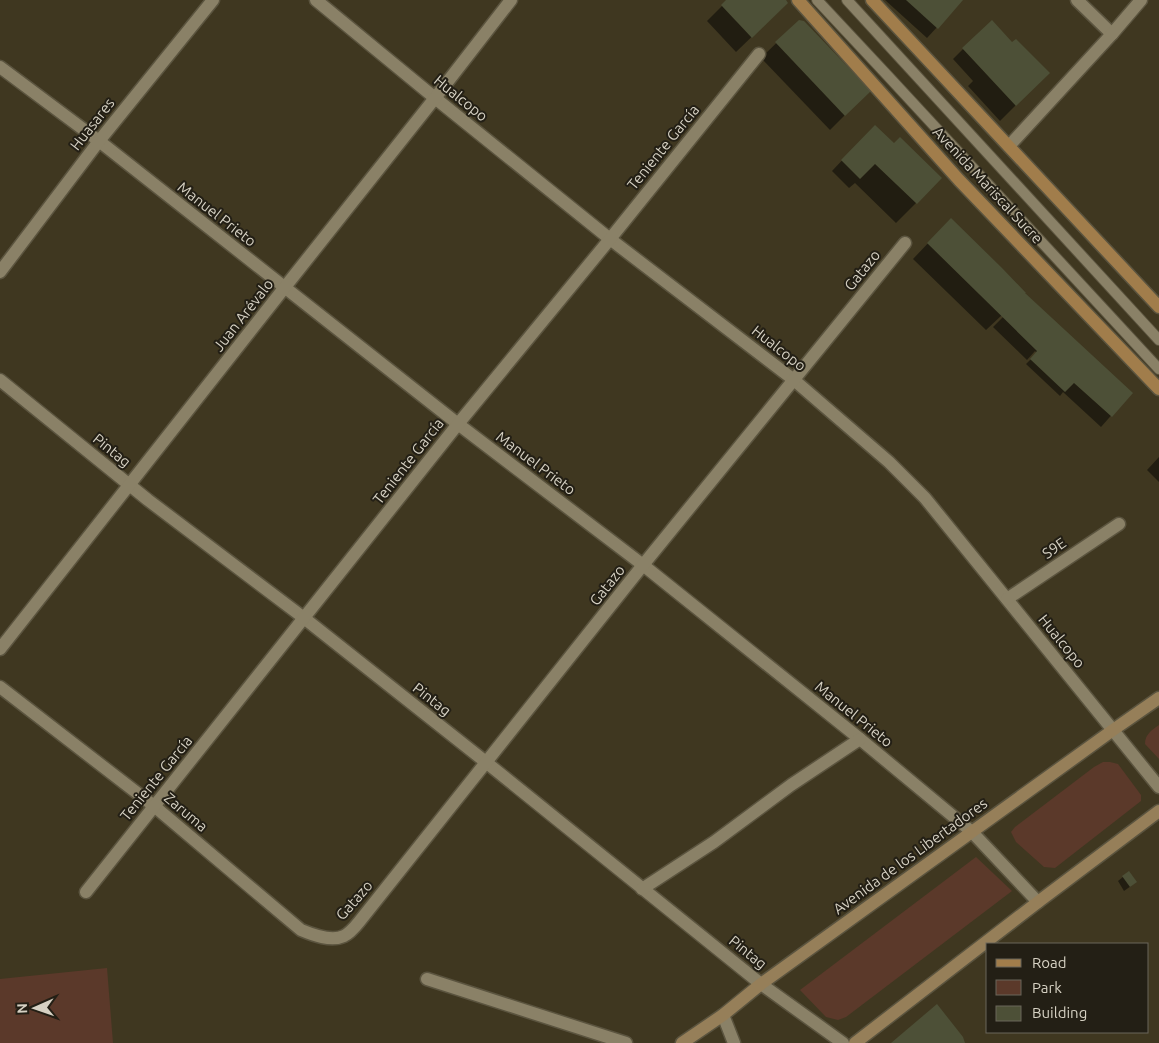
<svg xmlns="http://www.w3.org/2000/svg" width="1159" height="1043" font-family="Ubuntu,sans-serif">
<rect width="100%" height="100%" fill="#3f3720"/>
<!-- green -->
<g fill="#5b392a">
<path d="M1159 725V759L1145 744C1145 734 1152 730 1159 725Z"/>
<path d="M1103 762H1110L1118 764 1141 795V801L1055 868 1044 867 1016 842 1011 832 1015 827 1094 767Z"/>
<path d="M976 857 1012 891 846 1017 838 1020 826 1017 800 990Z"/>
<path d="M107 968 113 1043H0V979Z"/>
</g>
<!-- shadow -->
<g fill="#0007">
<path d="M728 0H784L787 3 736 52 707 21Z"/>
<path d="M885 0H962L927 38Z"/>
<path d="M799 21 869 91 830 130 761 58Z"/>
<path d="M963 49 1048 73 1000 121 968 86 973 81 953 59Z"/>
<path d="M865 136 894 145 941 178 896 223 855 183 849 188 832 171Z"/>
<path d="M951 219 1024 293 1131 393 1101 427 1063 392 1060 396 1026 364 1037 353 1035 351 1027 360 993 327 1005 315H1002L986 330 913 259Z"/>
<path d="M1159 457V482L1147 470Z"/>
<path d="M1129 872 1131 886 1124 891 1118 881Z"/>
</g>
<!-- building -->
<g fill="#4d5037">
<path d="M726 0H786L788 3 752 38 721 5Z"/>
<path d="M906 0H963L938 29Z"/>
<path d="M799 20 804 21 871 91 845 116 775 42Z"/>
<path d="M992 20 1012 42 1016 39 1050 73 1016 106 962 48Z"/>
<path d="M875 125 894 143 900 137 942 178 917 204 875 164 860 179 841 160Z"/>
<path d="M951 218 1002 268 1026 293H1025L1133 393 1112 417 1074 383 1065 392 1030 359 1037 351 927 243Z"/>
<path d="M1129 871 1137 882 1130 887 1122 876Z"/>
<path d="M937 1004 963 1037 965 1043H891Z"/>
</g>
<g fill="none" stroke-linecap="round" stroke-linejoin="round">
<defs>
<g id="lane">
<path d="M817 0 888 76 1159 369"/>
<path d="M847 0 1159 340"/>
</g>
<g id="street">
<path d="M316 0 435 98 610 239 794 380 889 462 925 498 1159 787"/>
<path d="M1077 0 1112 34"/>
<path d="M0 67 99 141 458 424 643 565 860 739 972 832 1038 902"/>
<path d="M1009 146 1112 34 1141 0"/>
<path d="M0 272 99 141 213 0"/>
<path d="M0 380 148 500 304 618 487 763 761 984 843 1043"/>
<path d="M1007 599 1119 524"/>
<path d="M0 649 285 287 435 98 511 0"/>
<path d="M0 687 154 806 301 930C313 935 331 942 344 936 350 933 355 927 359 922L643 565 905 243"/>
<path d="M642 889 714 842 791 785 860 739"/>
<path d="M86 892 458 424 610 239 759 54"/>
<path d="M427 979 626 1043"/>
<path d="M723 1015 734 1043"/>
</g>
<g id="secondary">
<path d="M682 1043 723 1015 761 984 1113 730 1159 698"/>
<path d="M855 1043 1038 902 1159 811"/>
</g>
<g id="primary">
<path d="M798 0 959 180 1159 389"/>
<path d="M872 0 1159 307"/>
</g>
</defs>
<!-- lane casing -->
<use href="#lane" stroke="#5b543f" stroke-width="12"/>
<!-- street casing -->
<use href="#street" stroke="#5b543f" stroke-width="15"/>
<!-- secondary casing -->
<use href="#secondary" stroke="#5b543f" stroke-width="15"/>
<!-- primary casing -->
<use href="#primary" stroke="#5b543f" stroke-width="15"/>
<!-- lane -->
<use href="#lane" stroke="#8a8167" stroke-width="10"/>
<!-- street -->
<use href="#street" stroke="#8a8167" stroke-width="12"/>
<!-- secondary -->
<use href="#secondary" stroke="#967f59" stroke-width="12"/>
<!-- primary -->
<use href="#primary" stroke="#a17d4b" stroke-width="12"/>
</g>
<g text-anchor="middle" dominant-baseline="central" stroke-width="4" stroke-linejoin="round" paint-order="stroke">
<!-- street labels -->
<g font-size="15" fill="#d6d1c3" stroke="#231f15">
<text transform="translate(461 98) rotate(39)">Hualcopo</text>
<text transform="translate(92 124) rotate(-52)">Huasares</text>
<text transform="translate(663 147) rotate(-51)">Teniente García</text>
<text transform="translate(988 185) rotate(47)">Avenida Mariscal Sucre</text>
<text transform="translate(217 214) rotate(38)">Manuel Prieto</text>
<text transform="translate(862 270) rotate(-51)">Gatazo</text>
<text transform="translate(243 315) rotate(-52)">Juan Arévalo</text>
<text transform="translate(779 348) rotate(38)">Hualcopo</text>
<text transform="translate(112 450) rotate(39)">Pintag</text>
<text transform="translate(408 461) rotate(-52)">Teniente García</text>
<text transform="translate(536 463) rotate(37)">Manuel Prieto</text>
<text transform="translate(1054 548) rotate(-34)">S9E</text>
<text transform="translate(607 585) rotate(-52)">Gatazo</text>
<text transform="translate(1062 641) rotate(51)">Hualcopo</text>
<text transform="translate(432 699) rotate(38)">Pintag</text>
<text transform="translate(854 714) rotate(39)">Manuel Prieto</text>
<text transform="translate(156 778) rotate(-51)">Teniente García</text>
<text transform="translate(186 812) rotate(40)">Zaruma</text>
<text transform="translate(910 856) rotate(-36)">Avenida de los Libertadores</text>
<text transform="translate(354 900) rotate(-49)">Gatazo</text>
<text transform="translate(748 952) rotate(39)">Pintag</text>
</g>
</g>
<!-- legend -->
<rect x="986" y="943" width="162" height="90" fill="#231f15" stroke="#6b665b"/>
<rect x="996" y="959" width="25" height="8" fill="#a17d4b" stroke="#6b665b"/>
<text x="1032" y="968" font-size="15" fill="#d6d1c3">Road</text>
<rect x="996" y="980" width="25" height="15" fill="#5b392a" stroke="#6b665b"/>
<text x="1032" y="993" font-size="15" fill="#d6d1c3">Park</text>
<rect x="996" y="1006" width="25" height="15" fill="#4d5037" stroke="#6b665b"/>
<text x="1032" y="1018" font-size="15" fill="#d6d1c3">Building</text>
<!-- north arrow -->
<g transform="translate(35 1008) rotate(268)" stroke="#231f15" stroke-width="4" paint-order="stroke">
<path d="M0-4L9 19L0 12L-9 19Z" fill="#d6d1c3"/>
<text y="-8" font-size="14" font-weight="bold" text-anchor="middle" fill="#d6d1c3">N</text>
</g>
</svg>
